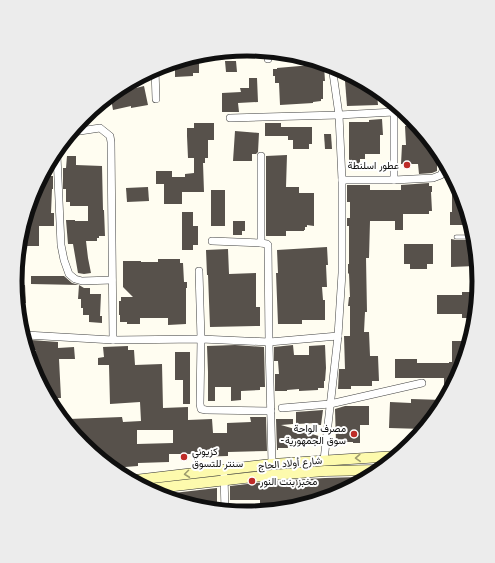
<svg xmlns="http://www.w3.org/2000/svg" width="495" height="563" font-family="'Libre Baskerville',Vazirmatn,serif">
<rect width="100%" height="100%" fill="#fffdf1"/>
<!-- building -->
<g fill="#57514b" fill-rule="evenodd">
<path d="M225 61H236L237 72H226Z"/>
<path d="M199 62V73H193V76L175 77V69L179 68 178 66 184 65 183 63Z"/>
<path d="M300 66H324L325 81H323V99H321V101L313 102V103L280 105 279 83H275V76H273V69H277V68Z"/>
<path d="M249 78H257L258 102 238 103 239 112H222V93L241 92 240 88H249Z"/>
<path d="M357 80 377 94 378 105 347 106 345 81Z"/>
<path d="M144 86 148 105 131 108V106L113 110 111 99 120 92Z"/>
<path d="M382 119 383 135H380V154H365V159H360V167H349V122H369V120Z"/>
<path d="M194 123H214V140H208V158H205V163H203L204 192H182V204H164V184H156V171H172V177H185V174L194 173V158H188L187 136V128H194Z"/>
<path d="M265 123H281V127H312V144H309V149H293V140H288V136H265Z"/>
<path d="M417 125 437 154V171L432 173 419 174 418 164H401L402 145H406L405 126Z"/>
<path d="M235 131 259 133 258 152 256 154H252V161H233Z"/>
<path d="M324 134H331L332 149H325Z"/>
<path d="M287 155 286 187H299V193H314V226L307 225V227H305V230H304V231H286V236H266V156Z"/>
<path d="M67 156H76V165L102 166 103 210H104L105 236H99V238H97V241H86L88 258 91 273 84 274 78 273 73 244H68L66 220H75V221H88V206H70V202H66V189H63V168H66Z"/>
<path d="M44 176H53V189H52L51 213H54V226H39V246H24V235L33 192Z"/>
<path d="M452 177 462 193 469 225H450V212H452Z"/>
<path d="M429 183V186H432V192H431L432 211H429V214H403V230H395V221H370L369 258H366L367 312H365L364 332H369L370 356H378L379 381H372V386H351V389H338L339 369H345L344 336H350V306H348L349 297H350L349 274 348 273V264H349V226H347V218H350V202H347V185H370V190H401V185Z"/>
<path d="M148 187 149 201 127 202 126 188Z"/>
<rect x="211" y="190" width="14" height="36"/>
<path d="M182 212H193V226H198V245H193V250H182Z"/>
<path d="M233 221H245V231H242V235H233Z"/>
<path d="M451 239 456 240H472L475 255V266L451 267Z"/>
<path d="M404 244H433V264H427V269H410V264H404Z"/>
<path d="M327 247 328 265H326L327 287H322L323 300H325V320H302V324H278L276 273H278L277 250Z"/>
<path d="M228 249 229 274 256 273V307H260V326L210 327 208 275H207L206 250Z"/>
<path d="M158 259H180V263H183L184 282H187V288H186V324L168 325V318H140V324H127V322H120V315H119V301H121V297H133L123 287V261H141V262H158Z"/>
<path d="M31 276H64L72 283 79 285 31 284Z"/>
<path d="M16 285H25L26 303H19Z"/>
<path d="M79 285 84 288H90V294H101L100 316H102V323L89 322V315H83V308H81V299H78Z"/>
<path d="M462 292H475V307L473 318H462V314H437V295H462Z"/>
<path d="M31 340 58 342V348L74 347 75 359H59L61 398H51L37 378 36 350H32Z"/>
<path d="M452 341H468L466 353H463L462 371 444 399V378H395V359H417V363H449V362H452Z"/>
<path d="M235 345 264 347 265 387H260V390L241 391V400L231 401V387H215V401H208V372L207 346Z"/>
<path d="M293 345 294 355H309V346L325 345 326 368 325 381H324V388H318V390L299 391V389L287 390V391H275V374H279L278 361H274V347Z"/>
<path d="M128 346V350H134L135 365 162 364 163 408 188 407V420L212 419 213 433H227V423L251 422 250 417H266L267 451 228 452V456L192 457 191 454H169V462L138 463V466L125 467V468L117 469 83 446 70 426 69 419 122 417 123 422 141 421 140 402 110 404 109 365H98V358L104 357 103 347ZM137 430H173V443L137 444Z"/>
<path d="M175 352H190V404H183V380H175Z"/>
<path d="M411 399 443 400 423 429 389 428 390 402 411 403Z"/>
<path d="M345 406H369V425H360V443H353V442H336L335 409Z"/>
<path d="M323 410 321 425H317V423L296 424V412Z"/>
<path d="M276 419H293V424L281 425 322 437 321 440 287 439 288 448H278V450H277Z"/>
<path d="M358 477V482L336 496 260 511V500H230V486L273 481 325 478Z"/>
<path d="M217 488V505L200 504 158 496 156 495Z"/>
</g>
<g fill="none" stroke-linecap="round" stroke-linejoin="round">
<defs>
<path id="service" d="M456 237H471"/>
<g id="minor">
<path d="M268 59V53"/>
<path d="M155 69 156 99"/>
<path d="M393 104 394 112V180"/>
<path d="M230 118 339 115 394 112 406 113"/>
<path d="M73 132 100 128 110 136 111 142 113 340"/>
<path d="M57 156 61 245 64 260 69 274 75 279 82 281 112 280"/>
<path d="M261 156V243"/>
<path d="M342 180H394L433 178 441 175 445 167"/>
<path d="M212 241 261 243 267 244 268 245 269 342 272 464"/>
<path d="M199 271 201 339 200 404 201 409 206 410 271 411"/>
<path d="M26 335 113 340 201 339 269 342 338 336"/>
<path d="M282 408 330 404 422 383"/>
<path d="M324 460 338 336 342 273V180L339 115 332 66"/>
<path d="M224 476 225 510"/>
<path d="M363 479 365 471"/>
</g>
<g id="secondary">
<path d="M135 480 272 464 397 456"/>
<path d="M148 489 272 475 325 471 376 470"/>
</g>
</defs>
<!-- service casing -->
<use href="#service" stroke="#424242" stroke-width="4.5"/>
<!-- minor casing -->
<use href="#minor" stroke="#424242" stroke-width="8"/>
<!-- secondary casing -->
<use href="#secondary" stroke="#313131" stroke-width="11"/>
<!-- service -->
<use href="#service" stroke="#fff" stroke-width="3.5"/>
<!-- minor -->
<use href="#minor" stroke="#fff" stroke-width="7"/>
<!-- secondary -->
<use href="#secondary" stroke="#fdfaad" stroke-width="10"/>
</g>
<!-- one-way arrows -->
<defs><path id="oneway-chevron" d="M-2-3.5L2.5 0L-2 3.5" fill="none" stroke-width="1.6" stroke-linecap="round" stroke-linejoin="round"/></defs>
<g stroke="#9e9c6e">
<use href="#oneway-chevron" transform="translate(358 458) rotate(177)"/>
<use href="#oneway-chevron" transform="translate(187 474) rotate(173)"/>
</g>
<!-- markers -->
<g fill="#be2c28" stroke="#fff" stroke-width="1.5">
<circle cx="407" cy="165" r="4"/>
<circle cx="354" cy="434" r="4"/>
<circle cx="184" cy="457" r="4"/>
<circle cx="252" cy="481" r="4"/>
</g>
<g text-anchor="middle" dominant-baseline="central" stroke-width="4" stroke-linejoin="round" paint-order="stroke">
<!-- poi labels -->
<g font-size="10" fill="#0f0f0f" stroke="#fff" text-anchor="end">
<text x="399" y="165">عطور اسلنطة</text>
<text x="346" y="428">مصرف الواحة<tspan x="346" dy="12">-سوق الجمهورية</tspan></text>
<text x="192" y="451" text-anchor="start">كزيوني<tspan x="192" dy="12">سنتر للتسوق</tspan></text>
<text x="260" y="481" text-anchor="start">مخبز بنت النور</text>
</g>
<!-- street labels -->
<g font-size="10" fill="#0f0f0f" stroke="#fff">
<text transform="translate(290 463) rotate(-5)">شارع أولاد الحاج</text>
</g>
</g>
<!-- crop -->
<path d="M0 0H495V563H0ZM22 281a225 225 0 1 1 450 0a225 225 0 1 1-450 0Z" fill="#ececec" fill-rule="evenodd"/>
<path fill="none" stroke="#0f0f0f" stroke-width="5" d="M22 281a225 225 0 1 1 450 0a225 225 0 1 1-450 0Z"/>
</svg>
